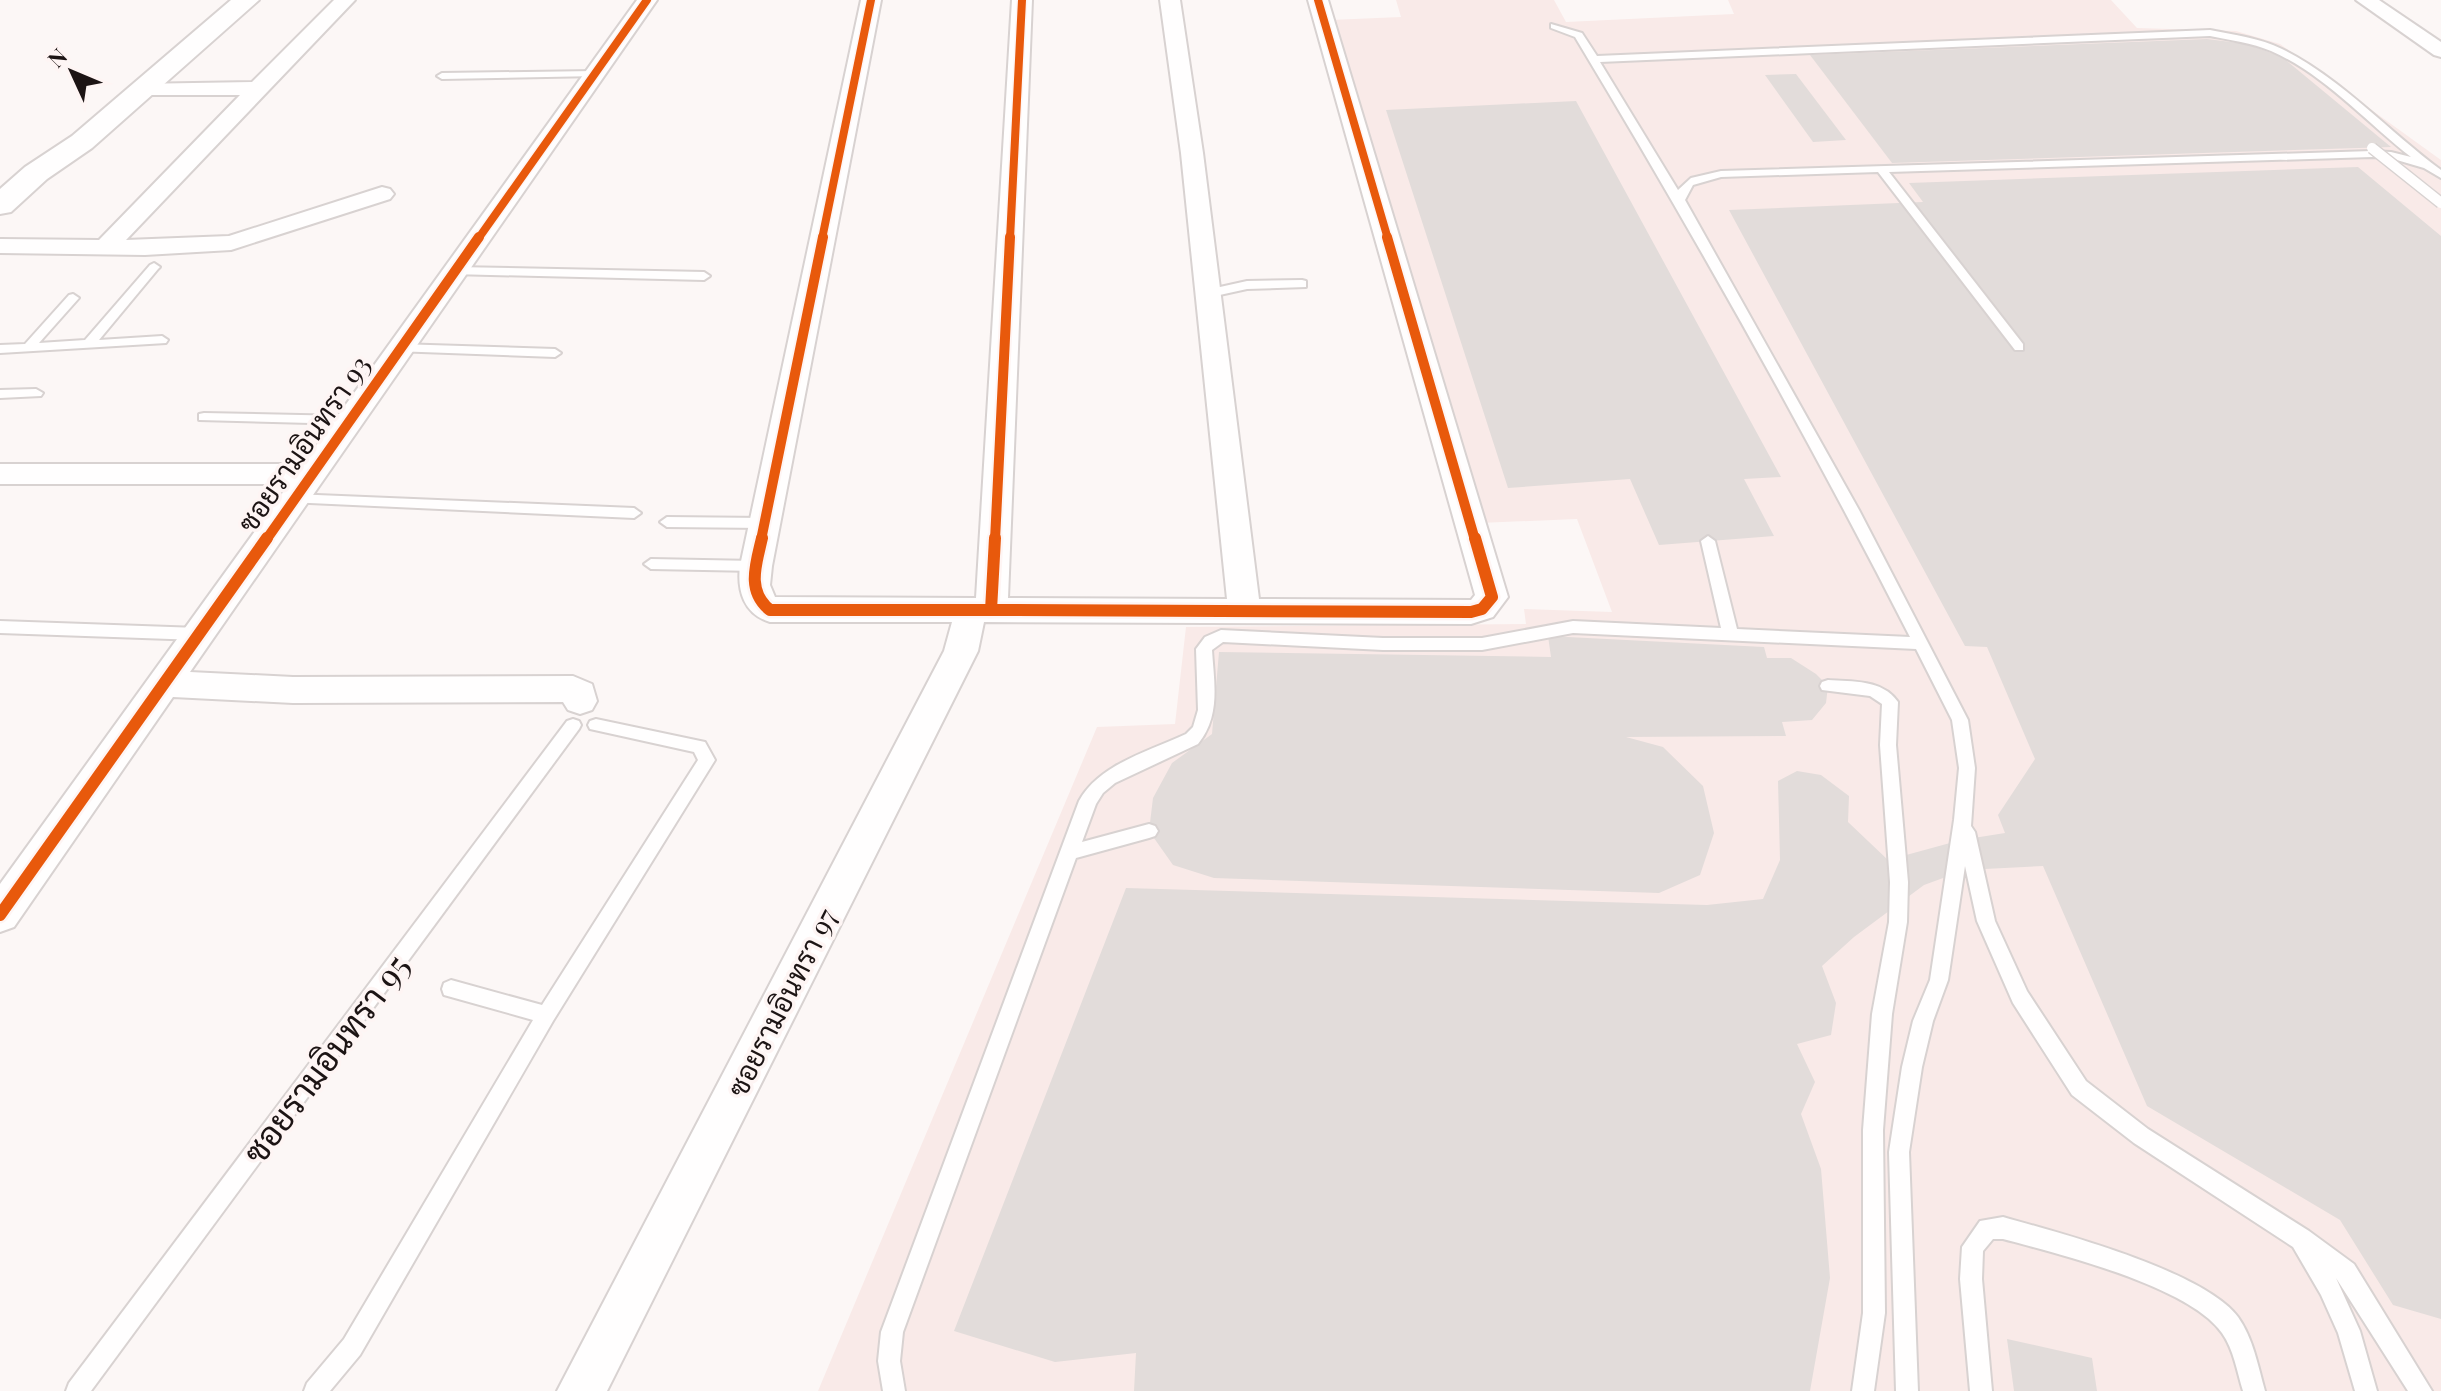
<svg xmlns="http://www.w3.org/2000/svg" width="2441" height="1391" font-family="'Playfair Display',Sarabun,serif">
<rect width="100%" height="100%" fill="#fcf7f6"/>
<!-- built -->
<path fill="#f9eae8" d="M1396 0H1554L1566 22 1734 14 1728 0H2111L2137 28 2236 31 2280 44 2441 160V1391H818L1097 727 1175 724 1186 627 1526 624 1524 609 1612 612 1577 519 1479 523 1330 20 1401 17Z"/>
<!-- building -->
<g fill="#e2dcda">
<path d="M2207 39 2247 44 2282 57 2391 147 1892 163 1810 55Z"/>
<path d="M1796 74 1846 140 1813 142 1765 75Z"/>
<path d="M1576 101 1781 477 1744 479 1774 536 1659 545 1630 479 1508 488 1386 110Z"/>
<path d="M2358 167 2441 236V1319L2393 1305 2340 1220 2147 1106 2043 866 1965 870 1924 885 1854 937 1822 966 1836 1003 1831 1035 1797 1044 1815 1082 1801 1114 1821 1169 1830 1278 1810 1391H1134L1136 1353 1055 1362 954 1331 1126 888 1707 905 1763 899 1780 860 1778 781 1797 771 1821 775 1849 796 1848 822 1888 860 1961 840 2005 833 1998 815 2035 759 1987 647 1965 646 1729 210 1923 202 1909 183Z"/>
<path d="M1548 636 1764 647 1767 658H1791L1816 674 1828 686 1826 703 1812 720 1782 722 1786 736 1626 737 1663 747 1703 786 1714 833 1700 875 1659 893 1214 878 1173 865 1149 831 1153 798 1172 763 1212 734 1219 652 1551 657Z"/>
<path d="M2007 1339 2092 1358 2097 1391H2014Z"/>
</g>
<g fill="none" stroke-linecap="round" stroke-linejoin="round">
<defs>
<g id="service">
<path d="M1551 24 1582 33 1597 56 2210 30C2234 35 2260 38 2282 49 2341 78 2388 131 2441 170V178L2424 168 2390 158 2372 157 1889 172 2023 344V350H2015L1878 172 1721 177 1693 185 1685 200 1859 510 1968 720 1975 768 1971 826 1975 832 1995 921 2027 991 2086 1081 2148 1129 2309 1231 2354 1264 2432 1391H2408L2336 1278 2360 1331 2377 1391H2355L2338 1333 2321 1295 2293 1247 2134 1143 2072 1095 2013 1003 1977 921 1965 866 1948 980 1933 1021 1922 1067 1909 1152 1918 1391H1896L1889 1152 1902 1067 1913 1021 1930 980 1954 820 1959 768 1952 720 1916 649 1573 633 1482 650H1383L1223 642 1212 650C1214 683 1221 716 1198 744L1115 783 1103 793 1096 804 1082 842 1149 824 1155 826 1158 831 1155 836 1149 838 1076 858 903 1332 900 1361 905 1391H883L878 1361 881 1332 1079 801C1099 764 1150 751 1186 734L1193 727 1198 710 1196 649 1205 637 1221 630 1383 638H1482L1573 621 1721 628 1701 541 1708 536 1715 541 1737 629 1910 637C1806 433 1693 233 1575 37L1551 28ZM2210 36C2230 40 2252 43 2271 51 2324 74 2366 122 2411 157L2391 152 2372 151 1721 171 1691 178 1678 190 1600 62Z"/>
<path d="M595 71 598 72V76L442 79 437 76 442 73Z"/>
<path d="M154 263 160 267 158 269 99 340 162 336 168 340 166 343 0 353V345L25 344 69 295 73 294 79 298 39 343 85 340 150 265Z"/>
<path d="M455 267 704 272 710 276 704 280 451 274 449 271Z"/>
<path d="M1302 280 1306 281V287L1247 289 1206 298 1200 294 1202 291 1247 281Z"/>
<path d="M398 344 555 349 561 353 555 357 394 351 392 348Z"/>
<path d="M36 389 43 393 41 396 0 398V390Z"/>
<path d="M204 413 348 416 355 420 348 424 199 420V414Z"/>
<path d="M293 494 634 508 641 513 634 518 288 502 286 499Z"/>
<path d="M667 517 764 518 771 523 764 528 667 527 660 522Z"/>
<path d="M651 559 756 561 763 566 756 571 651 569 644 564Z"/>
<path d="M0 621 199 628 207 634 199 640 0 633Z"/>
<path d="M1828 680C1853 682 1882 679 1898 702L1896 745 1908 882 1907 922 1892 1014 1883 1130 1885 1313 1874 1391H1852L1863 1313V1130L1872 1014 1889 922 1890 882 1880 745 1882 704 1870 696 1822 690 1820 686 1822 682Z"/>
<path d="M573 719 579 721 581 725 579 729 91 1391H66L69 1383 567 721Z"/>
<path d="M596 719 705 742 715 760 553 1021 360 1355 330 1391H304L307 1383 344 1339 533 1020 444 995 442 989 444 983 451 980 542 1005 698 760 694 752 590 729 588 725 590 721Z"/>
<path d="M2003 1217C2060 1233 2204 1271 2238 1317 2253 1338 2258 1366 2265 1391H2243C2237 1372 2234 1350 2222 1333 2189 1286 2059 1254 2003 1239H1993L1983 1251 1982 1279 1992 1391H1970L1960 1279 1962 1247 1980 1221Z"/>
</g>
<g id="minor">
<path d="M334 0H355L126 240 229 236 382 187 390 189 394 194 390 199 231 250 145 255 0 253V239L99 240 240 95H143L135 94 132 89 135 84 252 82Z"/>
<path d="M637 0H657L190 672 293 677 573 676 592 684 597 701 592 710 580 714 568 710 563 702 293 703 173 697 14 927 0 932V884L289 484H0V464H303Z"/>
<path d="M861 0H881L772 566 770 585 775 597 976 598 1012 0H1032L1008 598 1227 599 1181 153 1160 0H1180L1203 153 1259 599 1471 600 1475 595 1308 0H1328L1508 597 1493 617 1471 624 984 622 978 651 607 1391H557L944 651 952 622H770C744 614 737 591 740 566Z"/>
<path d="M2356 0H2379L2441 42V57L2434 55Z"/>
</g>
<path id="secondary" d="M231 0H259L92 148 47 179 11 212 0 214V189L25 167 72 136Z"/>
</defs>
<!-- service casing -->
<use href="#service" stroke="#d8d2d1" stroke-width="4"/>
<!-- minor casing -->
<use href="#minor" stroke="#d8d2d1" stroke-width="4"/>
<!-- secondary casing -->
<use href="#secondary" stroke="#d8d2d1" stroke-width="4"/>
<!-- service -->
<use href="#service" fill="#fffefe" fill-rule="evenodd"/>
<!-- minor -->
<use href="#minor" fill="#fffefe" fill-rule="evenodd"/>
<!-- secondary -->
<use href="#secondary" fill="#fffefe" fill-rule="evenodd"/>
<defs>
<path id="service-bridge" d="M2372 148 2441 203"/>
</defs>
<!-- service-bridge casing -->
<use href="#service-bridge" stroke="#d8d2d1" stroke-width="13" stroke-linecap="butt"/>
<!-- service-bridge -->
<use href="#service-bridge" stroke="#fffefe" stroke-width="10"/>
<defs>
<g id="cycleway-far2">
<path d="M1318 0 1388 239"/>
<path d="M478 239 647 0"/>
<path d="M822 239 871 0"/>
<path d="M1010 239 1022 0"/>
</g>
<g id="cycleway-far1">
<path d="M1387 237 1475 540"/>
<path d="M266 540 479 237"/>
<path d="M761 540 823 237"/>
<path d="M995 540 1010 237"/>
</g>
<g id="cycleway">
<path d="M762 538C756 564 746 591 770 610H991L995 538"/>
<path d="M991 610 1471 612 1482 609 1492 597 1475 538"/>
<path d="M0 915 267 538"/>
</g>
</defs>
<!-- cycleway-far2 casing -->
<use href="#cycleway-far2" stroke="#fef5f4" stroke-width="11"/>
<!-- cycleway-far1 casing -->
<use href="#cycleway-far1" stroke="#fef5f4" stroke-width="14"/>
<!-- cycleway casing -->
<use href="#cycleway" stroke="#fef5f4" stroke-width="17"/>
<!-- cycleway-far2 -->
<use href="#cycleway-far2" stroke="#e8590c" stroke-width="8"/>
<!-- cycleway-far1 -->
<use href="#cycleway-far1" stroke="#e8590c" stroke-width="10"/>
<!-- cycleway -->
<use href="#cycleway" stroke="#e8590c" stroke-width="12"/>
</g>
<g text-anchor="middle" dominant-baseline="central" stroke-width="7" stroke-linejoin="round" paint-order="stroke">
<!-- street labels -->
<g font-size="28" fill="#1c1414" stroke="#fef5f4">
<text transform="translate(303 443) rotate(-55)">ซอยรามอินทรา 93</text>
<text transform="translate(781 1002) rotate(-63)">ซอยรามอินทรา 97</text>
</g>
<!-- near-street labels -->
<g font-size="34" fill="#1c1414" stroke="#fef5f4">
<text transform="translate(325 1058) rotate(-53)">ซอยรามอินทรา 95</text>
</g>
</g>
<!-- north arrow -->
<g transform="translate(72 72) rotate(314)" stroke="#fef5f4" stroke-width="6" paint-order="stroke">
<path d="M0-6L14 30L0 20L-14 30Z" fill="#1c1414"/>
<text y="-12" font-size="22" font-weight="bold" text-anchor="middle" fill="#1c1414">N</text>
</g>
</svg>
